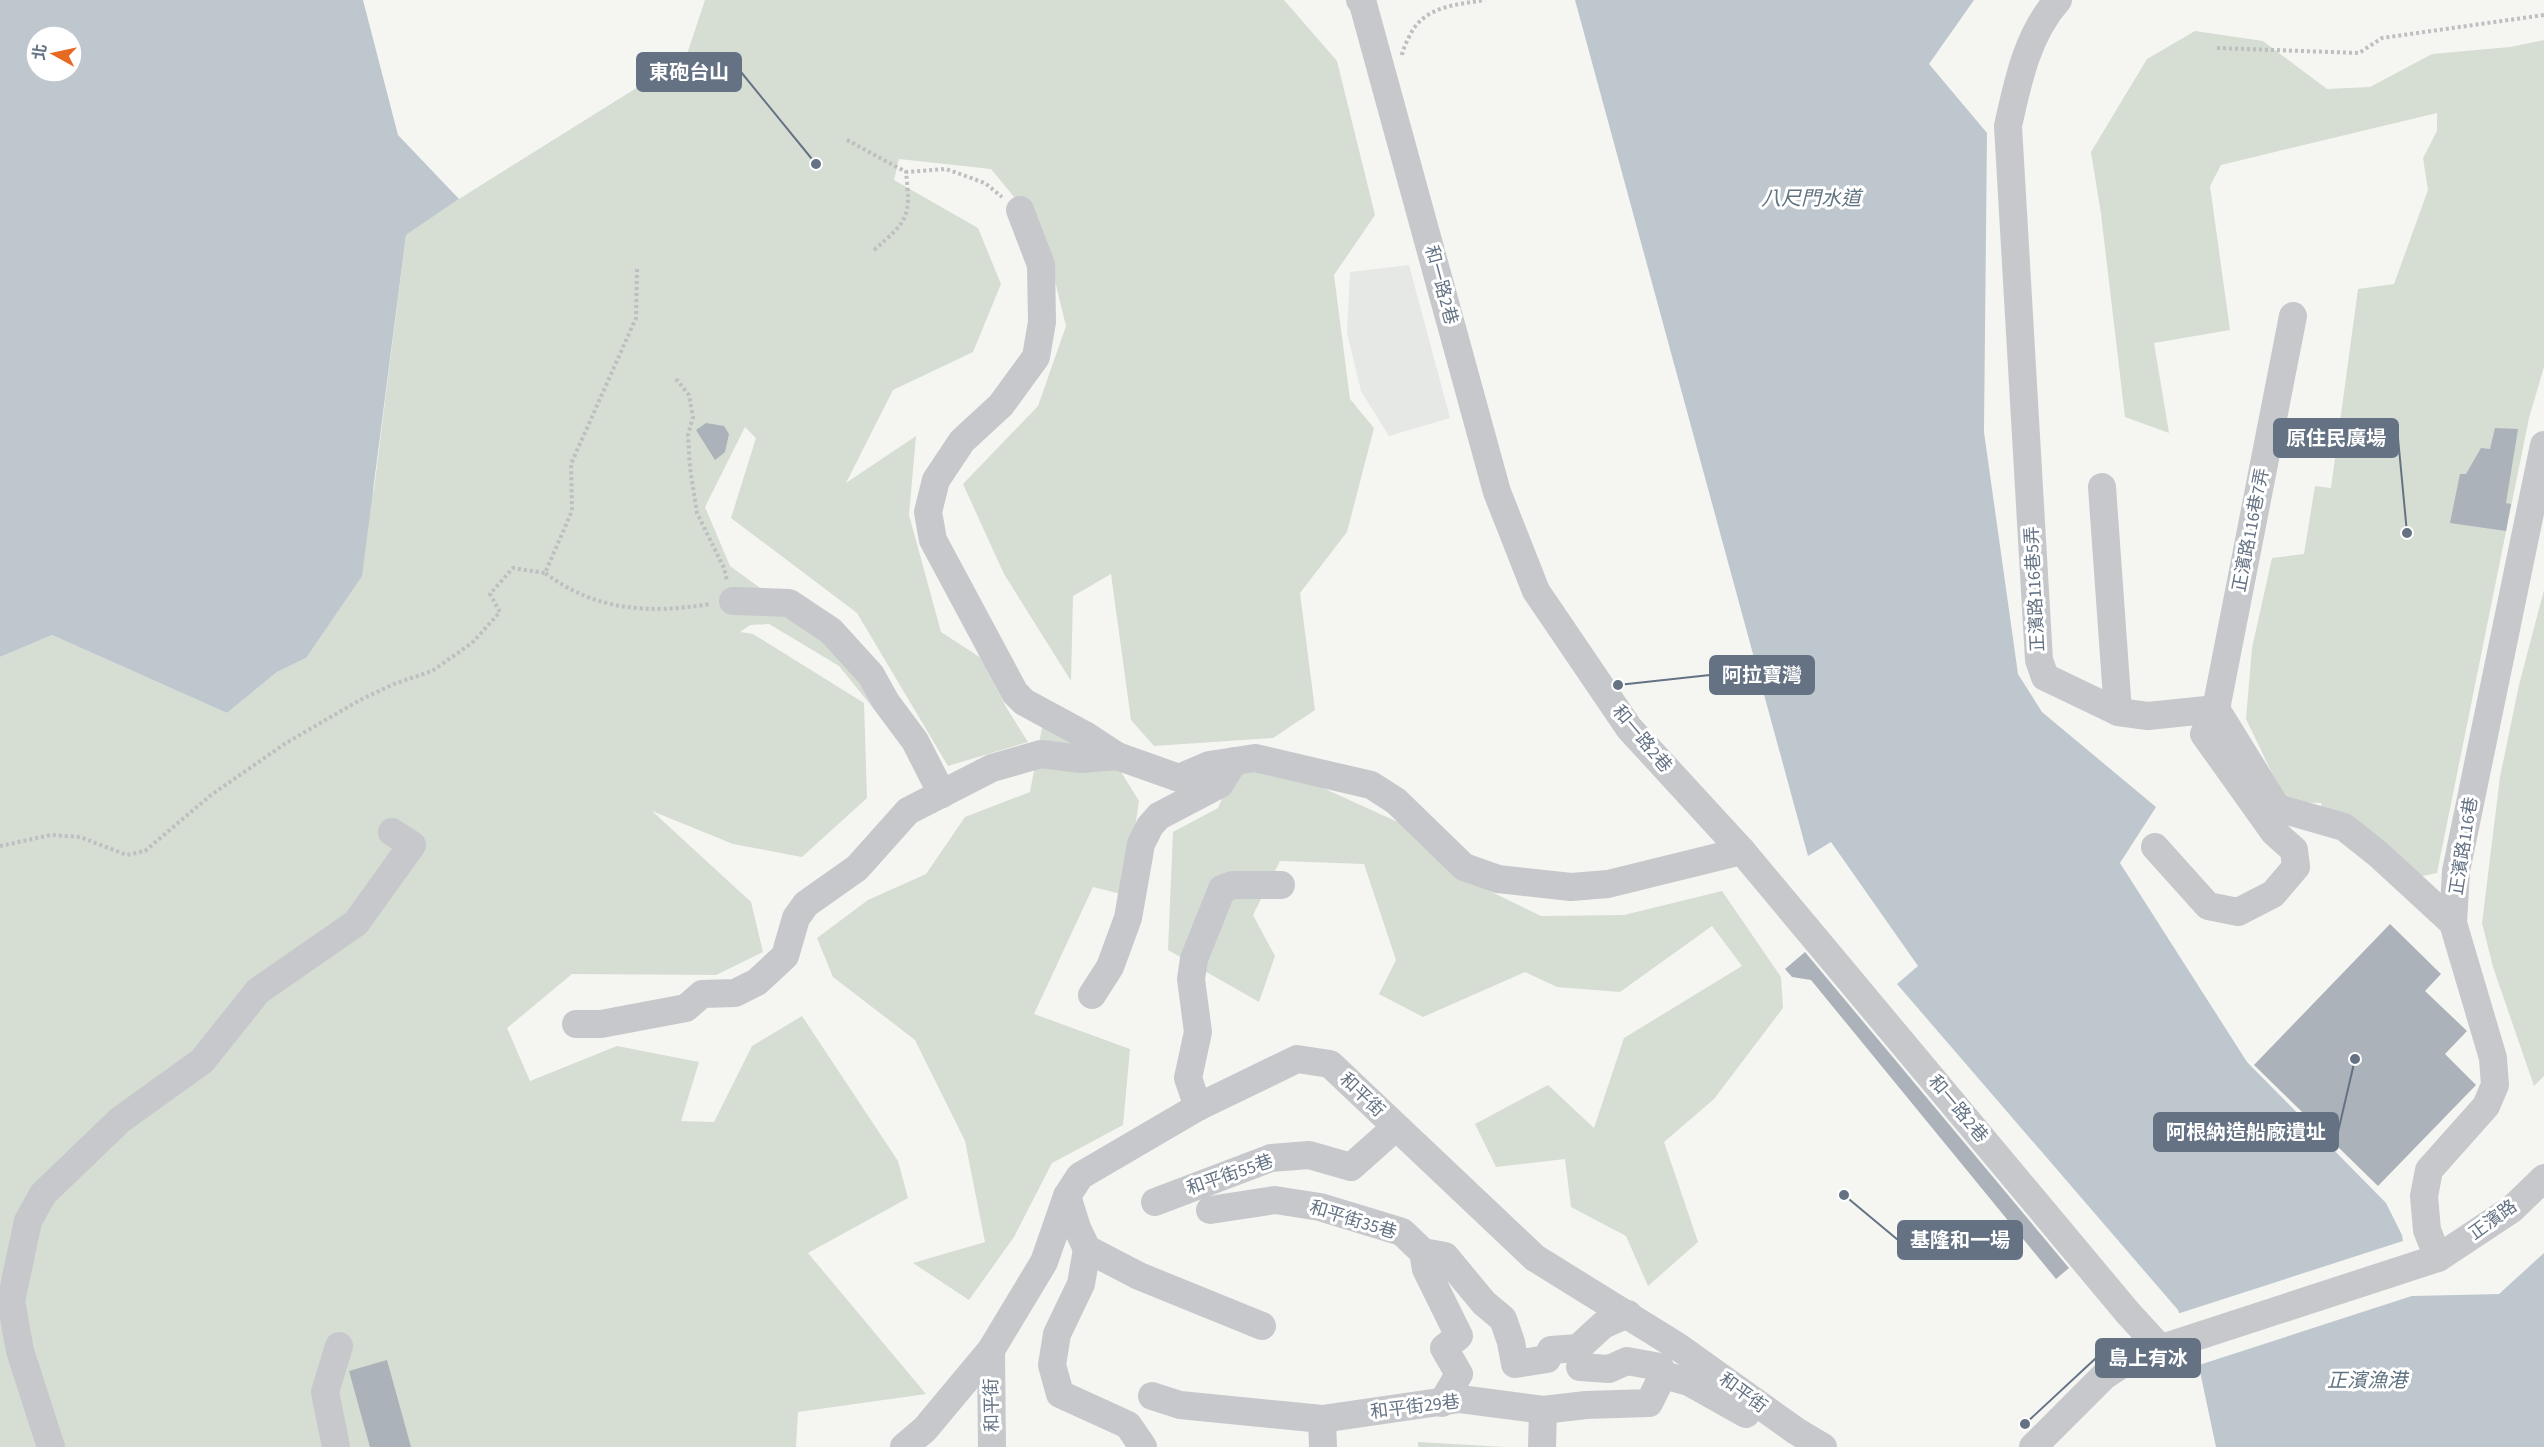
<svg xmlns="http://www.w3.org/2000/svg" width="2544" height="1447" font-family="'Source Sans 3','Noto Sans TC',sans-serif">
<rect width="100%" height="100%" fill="#f5f6f2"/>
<!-- built -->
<path fill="#e6e8e6" d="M1409 265 1450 418 1389 436 1361 391 1347 333 1350 272Z"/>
<!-- green -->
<g fill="#d6ddd3">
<path d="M705 0H1284L1337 61 1375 215 1334 275 1350 399 1374 428 1347 532 1300 593 1315 710 1273 738 1154 746 1131 720 1111 574 1073 596 1071 681 1004 574 963 484 1038 406 1066 326 1043 232 991 169 899 159 894 180 978 228 1001 284 973 352 893 390 846 483 916 436 909 515 941 632 981 658 1006 707 1028 742 948 766 857 613 731 518 756 438 745 427 705 507 730 566 865 664 904 746 839 666 769 624 750 625 740 632 753 634 864 703 867 798 802 857 733 844 652 811 751 902 763 952 716 975 572 974 507 1028 530 1081 617 1046 699 1062 681 1121 714 1122 752 1046 802 1016 898 1161 908 1198 808 1253 926 1394 798 1412 796 1447H0V657L52 635 227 713 277 672 306 658 374 489 406 235 459 199 686 57Z"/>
<path d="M2195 31 2263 41 2327 89 2370 87 2432 54 2510 47 2544 40V367L2529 418 2437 873 2418 877 2322 808 2321 803 2286 802 2246 719 2252 648 2272 558 2304 554 2315 486 2331 488 2358 289 2394 284 2428 190 2423 158 2437 131V113L2221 165 2210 186 2230 330 2154 343 2169 433 2125 417 2101 214 2091 152 2147 59Z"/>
<path d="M2544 590V1076L2534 1086 2493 967 2482 923 2500 777 2519 685Z"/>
<path d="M1043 722 1121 772 1139 801 1125 895 1093 887 1034 1014 1130 1049 1123 1125 1052 1163 1014 1237 969 1300 913 1263 985 1242 965 1141 915 1040 833 977 817 938 868 900 926 874 965 817 1030 792Z"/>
<path d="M1243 767 1301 778 1411 828 1449 871 1541 916 1624 915 1722 891 1781 977 1783 1008 1714 1099 1664 1142 1698 1242 1648 1286 1626 1236 1571 1207 1565 1159 1496 1167 1475 1124 1548 1085 1594 1128 1624 1038 1742 966 1712 926 1620 992 1557 987 1525 972 1423 1017 1379 994 1396 960 1364 864 1280 861 1253 915 1275 956 1259 1002 1168 950 1173 832 1218 808 1227 787Z"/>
<path d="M1418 1442 1506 1447H1418Z"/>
</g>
<!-- water -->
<g fill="#bec7ce" fill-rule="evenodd">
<path d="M0 0H363L398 135 459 199 406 235 362 576 306 658 277 672 227 713 52 635 0 657ZM36 36H72V72H36Z"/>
<path d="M1575 0H1974L1929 64 1987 133 1984 432 2018 674 2042 712 2156 807 2120 863 2247 1062 2386 1203 2402 1235 2412 1296 2499 1294 2544 1253V1447H2216L2199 1367 2178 1310 1897 984 1918 966 1831 842 1808 856Z"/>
</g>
<!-- pier -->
<path fill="#f5f6f2" d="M2406 1240 2415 1293H2421L2196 1366 2177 1314Z"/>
<!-- building -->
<g fill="#abb2b9">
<path d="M706 423 724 426 729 434 725 452 715 460 696 430Z"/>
<path d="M2495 428 2518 429 2506 503 2511 504 2506 531 2450 523 2460 474H2466L2481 448 2490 449Z"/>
<path d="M2390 924 2441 974 2425 991 2467 1031 2445 1054 2476 1085 2378 1186 2254 1065Z"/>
<path d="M1805 952 2069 1268 2056 1279 1811 980 1792 977 1785 969Z"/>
<path d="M387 1360 411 1447H370L349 1371Z"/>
</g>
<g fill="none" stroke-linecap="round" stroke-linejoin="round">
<!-- path -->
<g stroke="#bdbfc1" stroke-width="4" stroke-dasharray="3 3" stroke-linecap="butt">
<path d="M2217 48 2359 53 2382 38 2544 15"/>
<path d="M1402 55C1403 49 1406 43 1409 37 1423 6 1455 5 1485 0"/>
<path d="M847 140 906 172"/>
<path d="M874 250C908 220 911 218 906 172L946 169 985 183 1002 197"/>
<path d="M637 269 636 318 571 464 572 511 545 573C596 611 648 614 710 604"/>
<path d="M676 379 689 395 693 417 688 435 690 468 697 513 724 568 727 581"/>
<path d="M0 846 51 835 80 837 127 855 145 851 211 795 286 743 360 700 394 684 432 671 472 643 500 612 490 594 513 568 545 573"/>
</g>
<!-- minor -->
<g stroke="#c6c8cc" stroke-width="28">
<path d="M1360 0 1363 4 1497 492 1536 591 1629 728 1742 851 2128 1313 2161 1349"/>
<path d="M2058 0C2027 35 2018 81 2008 126L2039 660 2045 677 2118 712 2148 716 2216 709 2277 808 2344 827 2378 854 2453 923"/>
<path d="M1020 210 1041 265 1042 322 1036 357 1001 405 962 441 936 480 928 512 933 540 1015 693 1024 702 1085 735 1117 756 1179 778 1209 765 1255 758 1371 785 1396 801 1464 867 1498 879 1571 887 1608 884 1742 851"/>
<path d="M2102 487 2118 712"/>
<path d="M733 601 789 603 831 631 871 675 886 702 915 741 942 794"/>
<path d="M2155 847 2208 906 2238 912 2273 894 2296 867 2294 850 2274 832 2204 734 2216 709 2293 316"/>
<path d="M1092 995 1110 967 1128 918 1141 844 1150 826 1159 816 1220 784 1234 761"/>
<path d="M576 1024H601L686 1008 702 994 735 993 757 982 785 956 796 918 806 904 857 868 908 811 992 768 1041 754 1081 759 1117 756"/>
<path d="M1198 1107 1188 1078 1198 1032 1191 979 1194 959 1222 889 1233 885H1281"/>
<path d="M1067 1196 1077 1228 1087 1249 1139 1276 1262 1326"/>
<path d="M1155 1202 1271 1158 1309 1155 1351 1167 1396 1127"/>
<path d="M1210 1210 1275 1200 1320 1207 1402 1232 1423 1252 1445 1256 1484 1303 1503 1319 1511 1342 1515 1364 1547 1359 1551 1350 1578 1348 1603 1325 1628 1314"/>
<path d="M1087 1249 1081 1284 1057 1334 1052 1365 1060 1394 1128 1425 1143 1447"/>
<path d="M1423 1252 1426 1269 1459 1336 1444 1348 1459 1374 1442 1403"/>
<path d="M2438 1258 2427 1230 2424 1196 2429 1170 2486 1106 2495 1085 2493 1058 2453 923 2456 871 2544 445"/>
<path d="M1580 1367 1609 1369 1627 1361 1660 1367 1663 1375 1689 1382 1746 1414"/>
<path d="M1152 1396 1180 1405 1322 1419 1460 1399 1543 1410 1586 1405 1649 1403 1663 1375"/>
<path d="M1322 1419 1323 1447"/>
<path d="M51 1447 20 1351 11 1301 28 1221 43 1194 120 1120 202 1061 258 991 356 923 412 845 392 832"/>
<path d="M336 1447 325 1392 339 1346"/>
<path d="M904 1447 925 1429 991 1350"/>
<path d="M992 1447 991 1350 1044 1262 1067 1196 1080 1176 1198 1107 1297 1059 1330 1064 1535 1258 1677 1346 1796 1431 1823 1447"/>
<path d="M1542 1447 1543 1410"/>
<path d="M2033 1447 2104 1376 2131 1358 2438 1258 2512 1209 2544 1178"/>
</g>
</g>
<g text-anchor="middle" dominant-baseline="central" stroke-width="6" stroke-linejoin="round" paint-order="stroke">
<!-- street labels -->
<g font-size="18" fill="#647284" stroke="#fff">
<text transform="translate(1441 285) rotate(75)">和一路2巷</text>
<text transform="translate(2251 530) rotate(-79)">正濱路116巷7弄</text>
<text transform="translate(2035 589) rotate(-93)">正濱路116巷5弄</text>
<text transform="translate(1642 739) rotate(50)">和一路2巷</text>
<text transform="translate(2464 846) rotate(-81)">正濱路116巷</text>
<text transform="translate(1362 1095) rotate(44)">和平街</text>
<text transform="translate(1958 1109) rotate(50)">和一路2巷</text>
<text transform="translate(1230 1175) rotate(-19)">和平街55巷</text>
<text transform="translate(1353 1220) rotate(17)">和平街35巷</text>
<text transform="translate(2493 1220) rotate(-36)">正濱路</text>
<text transform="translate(1743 1393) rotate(36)">和平街</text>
<text transform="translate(992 1405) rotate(-91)">和平街</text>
<text transform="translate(1415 1407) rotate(-7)">和平街29巷</text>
</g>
<!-- water labels -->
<g font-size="20" font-style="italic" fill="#607381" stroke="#fff">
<text x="1811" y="199">八尺門水道</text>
<text x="2367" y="1381">正濱漁港</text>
</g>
</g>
<!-- callouts -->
<path fill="none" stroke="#647284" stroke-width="2" d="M816 164L741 72M2407 533L2398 438M1618 685L1710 675M2355 1059L2338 1132M1844 1195L1898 1240M2025 1424L2096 1358"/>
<g fill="#647284" stroke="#fff" stroke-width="2">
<circle cx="816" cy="164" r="6"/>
<circle cx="2407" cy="533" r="6"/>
<circle cx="1618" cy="685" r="6"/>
<circle cx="2355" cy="1059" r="6"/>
<circle cx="1844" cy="1195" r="6"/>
<circle cx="2025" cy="1424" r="6"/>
</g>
<g fill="#647284" stroke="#647284" stroke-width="2">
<rect x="637" y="53" width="104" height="38" rx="6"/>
<rect x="2274" y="419" width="124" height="38" rx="6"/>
<rect x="1710" y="656" width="104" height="38" rx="6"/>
<rect x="2154" y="1113" width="184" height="38" rx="6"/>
<rect x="1898" y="1221" width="124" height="38" rx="6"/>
<rect x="2096" y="1339" width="104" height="38" rx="6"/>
</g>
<g font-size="20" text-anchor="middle" font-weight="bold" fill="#fff">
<text x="689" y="79">東砲台山</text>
<text x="2336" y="445">原住民廣場</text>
<text x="1762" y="682">阿拉寶灣</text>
<text x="2246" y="1139">阿根納造船廠遺址</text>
<text x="1960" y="1247">基隆和一場</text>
<text x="2148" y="1365">島上有冰</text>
</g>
<!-- north arrow -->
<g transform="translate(54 54) rotate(278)"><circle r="28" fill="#ffffff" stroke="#c1c7ce" stroke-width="1.5"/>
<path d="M0-4.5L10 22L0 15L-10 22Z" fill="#e76a22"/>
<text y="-9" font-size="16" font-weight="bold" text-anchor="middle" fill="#647284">北</text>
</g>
</svg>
